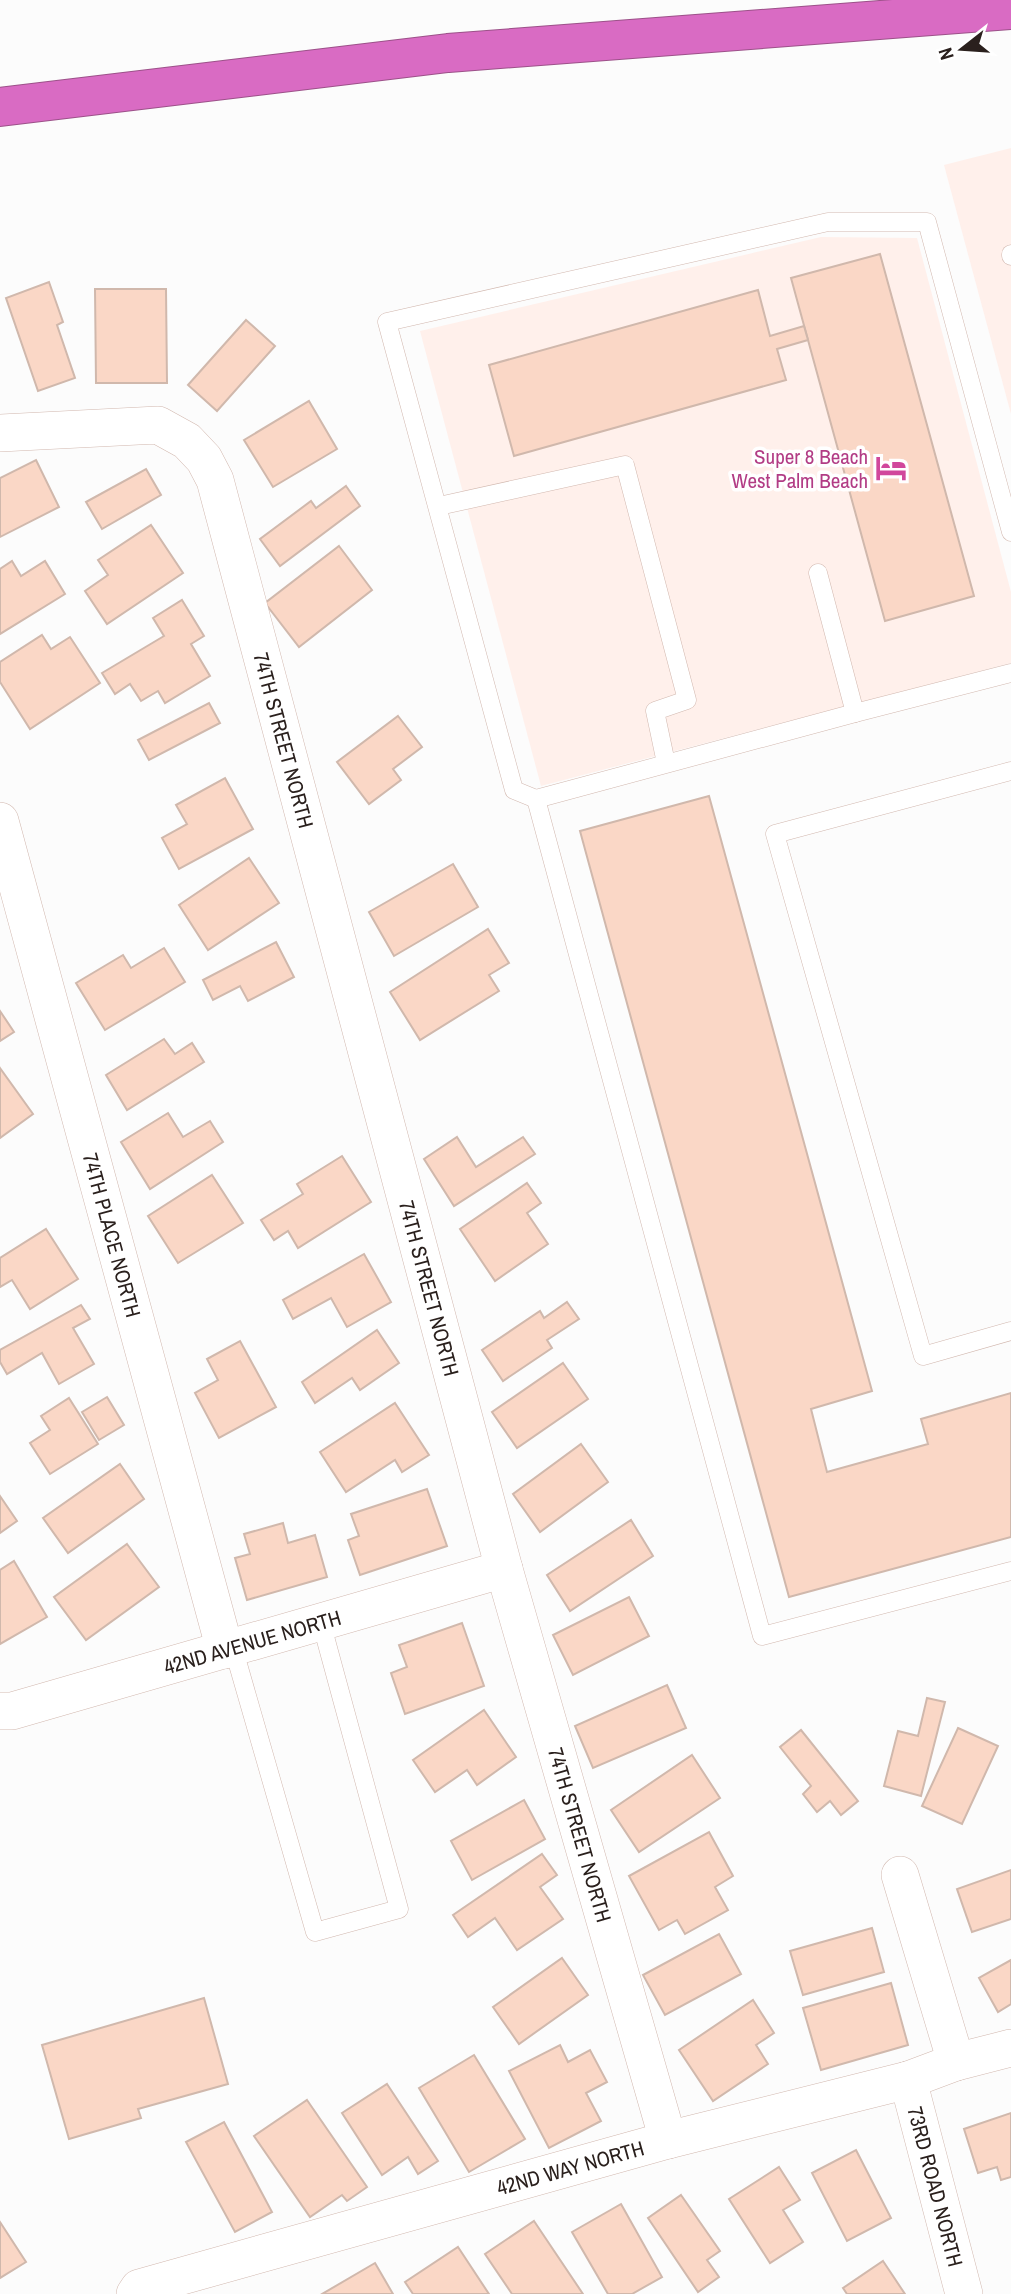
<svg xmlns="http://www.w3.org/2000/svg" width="1011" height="2294" font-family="'Archivo Narrow',sans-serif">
<rect width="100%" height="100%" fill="#fcfcfc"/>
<!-- built -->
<g fill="#fff0eb">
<path d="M1011 148V414L944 165Z"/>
<path d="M821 237 917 238 1011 592V663L541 786 420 331Z"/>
</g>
<!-- building -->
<g fill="#fad7c6" stroke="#d0b8ac" stroke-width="2">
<path d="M880 254 974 596 885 621 791 278Z"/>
<path d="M49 282 63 322 57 325 75 378 38 391 6 298Z"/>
<path d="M95 289H166L167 383H96Z"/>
<path d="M758 290 770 336 804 326 808 340 777 349 786 380 514 456 489 365Z"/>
<path d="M246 320 275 346 217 411 188 385Z"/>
<path d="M309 401 337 449 273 487 244 440Z"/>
<path d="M36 460 59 507 0 537V478Z"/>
<path d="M146 469 161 495 102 529 86 502Z"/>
<path d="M346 486 360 506 280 566 260 539 311 501 316 508Z"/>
<path d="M151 525 183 573 107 624 85 591 108 575 98 560Z"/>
<path d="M339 546 372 590 299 647 265 603Z"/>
<path d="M12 561 21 576 45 561 65 594 0 634V569Z"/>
<path d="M182 600 204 636 191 644 210 676 165 703 158 691 141 701 130 684 115 694 102 673 164 636 153 618Z"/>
<path d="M42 635 51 649 70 637 100 683 30 729 0 682V662Z"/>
<path d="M209 703 220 723 149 760 138 740Z"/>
<path d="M398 716 422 747 393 769 401 780 369 804 337 762Z"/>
<path d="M225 778 253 829 179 869 162 838 187 824 176 805Z"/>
<path d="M709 796 872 1391 811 1409 827 1472 928 1444 921 1419 1011 1393V1537L789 1597 580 831Z"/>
<path d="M249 858 279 903 208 950 179 905Z"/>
<path d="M453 864 478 907 394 956 369 912Z"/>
<path d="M488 929 509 963 489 975 499 991 420 1040 390 992Z"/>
<path d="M276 942 294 977 248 1001 240 986 213 1000 203 980Z"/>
<path d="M164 948 185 982 105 1030 76 983 123 955 131 968Z"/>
<path d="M0 1011 14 1032 0 1041Z"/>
<path d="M164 1039 175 1054 192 1043 204 1062 127 1110 106 1075Z"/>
<path d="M0 1068 33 1114 0 1138Z"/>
<path d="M168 1113 183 1137 210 1121 223 1142 150 1189 121 1142Z"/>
<path d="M457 1137 476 1167 523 1137 535 1154 454 1206 424 1159Z"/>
<path d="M342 1156 371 1202 298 1248 288 1231 274 1240 261 1220 303 1194 297 1184Z"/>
<path d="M212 1175 243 1223 178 1263 148 1216Z"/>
<path d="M527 1183 541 1203 527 1213 548 1244 495 1281 460 1229Z"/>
<path d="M46 1229 78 1279 30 1309 12 1280 0 1287V1258Z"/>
<path d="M364 1254 391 1302 347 1327 331 1298 293 1319 283 1300Z"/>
<path d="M567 1302 579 1319 547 1340 552 1348 503 1381 482 1350 540 1311 544 1318Z"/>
<path d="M81 1305 90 1319 73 1328 94 1364 59 1384 42 1353 7 1374 0 1362V1350Z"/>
<path d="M377 1330 399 1363 360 1390 352 1378 315 1403 302 1382Z"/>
<path d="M240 1341 276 1407 219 1438 195 1393 218 1380 207 1359Z"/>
<path d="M563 1363 588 1399 517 1448 492 1412Z"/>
<path d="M107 1397 124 1425 99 1440 82 1412Z"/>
<path d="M69 1398 98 1444 50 1474 30 1443 50 1430 41 1416Z"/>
<path d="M395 1403 429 1455 402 1472 395 1460 346 1492 320 1452Z"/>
<path d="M581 1444 608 1482 540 1532 513 1494Z"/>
<path d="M120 1464 144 1499 68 1553 43 1518Z"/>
<path d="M427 1489 447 1546 360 1575 348 1540 359 1536 351 1514Z"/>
<path d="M0 1496 17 1521 0 1533Z"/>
<path d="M631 1520 653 1556 570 1611 547 1575Z"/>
<path d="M283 1523 288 1543 315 1535 327 1577 247 1600 235 1558 250 1554 244 1534Z"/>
<path d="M127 1544 159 1587 86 1640 54 1597Z"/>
<path d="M14 1561 47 1617 0 1644V1570Z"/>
<path d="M629 1597 649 1636 573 1675 553 1635Z"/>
<path d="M462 1623 484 1686 405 1714 391 1673 407 1667 399 1645Z"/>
<path d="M667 1685 686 1728 593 1768 575 1726Z"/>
<path d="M927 1698 945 1702 921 1796 884 1786 898 1731 918 1736Z"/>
<path d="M484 1710 516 1757 477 1785 467 1770 435 1792 413 1760Z"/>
<path d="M958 1728 998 1746 962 1824 922 1806Z"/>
<path d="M801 1730 858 1801 841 1815 830 1801 817 1812 803 1794 811 1786 780 1747Z"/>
<path d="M692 1755 720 1798 639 1852 611 1810Z"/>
<path d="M524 1800 545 1839 472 1880 451 1841Z"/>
<path d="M709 1832 733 1876 715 1887 728 1910 685 1934 677 1920 659 1930 629 1876Z"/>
<path d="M542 1854 557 1875 540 1887 563 1919 517 1950 495 1918 468 1937 453 1915Z"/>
<path d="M1011 1870V1919L972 1932 957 1889Z"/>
<path d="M872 1928 884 1972 803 1995 790 1951Z"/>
<path d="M719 1934 741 1974 665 2015 643 1975Z"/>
<path d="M562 1958 588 1995 519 2044 493 2007Z"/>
<path d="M1011 1960V2004L998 2012 979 1978Z"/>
<path d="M891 1983 908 2045 821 2070 803 2008Z"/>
<path d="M204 1998 228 2084 138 2109 141 2118 69 2139 42 2045Z"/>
<path d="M753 2000 774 2033 756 2045 768 2064 713 2101 679 2050Z"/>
<path d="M560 2045 568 2062 590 2050 607 2082 586 2093 601 2121 549 2148 509 2071Z"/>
<path d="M474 2055 525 2139 469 2172 419 2088Z"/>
<path d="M387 2084 438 2161 418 2174 408 2157 382 2175 342 2113Z"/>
<path d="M307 2100 367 2187 347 2201 342 2195 310 2217 254 2136Z"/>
<path d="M1011 2113V2177L1001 2180 997 2167 978 2173 964 2129Z"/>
<path d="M224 2122 272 2212 235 2232 186 2142Z"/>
<path d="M856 2150 891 2218 847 2241 812 2173Z"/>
<path d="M779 2167 800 2200 783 2210 803 2242 770 2263 729 2199Z"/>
<path d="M681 2195 720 2251 707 2260 719 2277 698 2292 648 2218Z"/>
<path d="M621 2204 662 2277 632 2294H608L572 2232Z"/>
<path d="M534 2221 583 2294H512L485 2254Z"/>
<path d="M0 2222 26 2262 0 2278Z"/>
<path d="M458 2247 489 2294H413L405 2282Z"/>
<path d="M883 2261 905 2294H847L843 2288Z"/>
<path d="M375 2263 393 2294H322Z"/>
</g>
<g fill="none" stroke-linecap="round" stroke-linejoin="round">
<defs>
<g id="lane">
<path d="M1011 254V256"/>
<path d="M439 506 625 465 687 700 655 711 666 763"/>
<path d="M818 573 855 713 1011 673"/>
<path d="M855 713 536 799 514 790 387 322 828 222H927L1011 532"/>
<path d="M1011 771 775 834 923 1356 1011 1331"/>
<path d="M536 799 762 1636 1011 1571"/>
<path d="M233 1647 315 1932 399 1909 321 1622"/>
</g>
<g id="street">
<path id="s1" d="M0 433 158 425 187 441 204 459 215 480 504 1569 668 2140"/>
<path id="s2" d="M0 821 225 1650"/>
<path id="s3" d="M0 1711H12L504 1569"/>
<path d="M900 1875 956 2062"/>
<path id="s4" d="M908 2080 964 2294"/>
<path id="s5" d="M135 2294 139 2288 668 2140 908 2080 956 2062 1011 2048"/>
</g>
<path id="highway" d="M0 107 448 53 1011 10"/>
</defs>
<!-- lane casing -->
<use href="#lane" stroke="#d2b8af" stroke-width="19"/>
<!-- street casing -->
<use href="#street" stroke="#d2b8af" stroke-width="38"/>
<!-- highway casing -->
<use href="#highway" stroke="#9c5189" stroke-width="40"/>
<!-- lane -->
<use href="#lane" stroke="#fff" stroke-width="18"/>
<!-- street -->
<use href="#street" stroke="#fff" stroke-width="37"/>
<!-- highway -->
<use href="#highway" stroke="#d96bc3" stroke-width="38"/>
</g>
<!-- icons -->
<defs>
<symbol id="hotel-bare" viewBox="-9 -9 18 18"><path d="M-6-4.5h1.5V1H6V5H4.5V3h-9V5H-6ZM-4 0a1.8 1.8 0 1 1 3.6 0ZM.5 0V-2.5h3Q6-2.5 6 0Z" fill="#d1479c" stroke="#fff" stroke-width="2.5" paint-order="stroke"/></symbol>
</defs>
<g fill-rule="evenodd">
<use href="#hotel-bare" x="869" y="446" width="44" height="44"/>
</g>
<g text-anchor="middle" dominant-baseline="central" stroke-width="7" stroke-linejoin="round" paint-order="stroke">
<!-- hotel labels -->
<g font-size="21" fill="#b23c85" stroke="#fff" text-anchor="end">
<text x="868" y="456">Super 8 Beach<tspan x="868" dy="24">West Palm Beach</tspan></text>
</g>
<!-- street labels -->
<g font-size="21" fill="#2a201d" stroke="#fff">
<text stroke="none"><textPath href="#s1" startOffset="509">74TH STREET NORTH</textPath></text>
<text stroke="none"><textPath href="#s2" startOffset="429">74TH PLACE NORTH</textPath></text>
<text stroke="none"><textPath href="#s1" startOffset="1076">74TH STREET NORTH</textPath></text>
<text stroke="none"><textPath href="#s3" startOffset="262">42ND AVENUE NORTH</textPath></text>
<text stroke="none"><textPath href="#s1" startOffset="1643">74TH STREET NORTH</textPath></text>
<text stroke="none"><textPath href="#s5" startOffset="455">42ND WAY NORTH</textPath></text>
<text stroke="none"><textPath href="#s4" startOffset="110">73RD ROAD NORTH</textPath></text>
</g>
</g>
<!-- north arrow -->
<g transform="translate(962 49) rotate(253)" stroke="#ffffff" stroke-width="5" paint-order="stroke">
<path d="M0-5L12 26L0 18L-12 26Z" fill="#2a201d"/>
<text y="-10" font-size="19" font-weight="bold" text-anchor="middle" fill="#2a201d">N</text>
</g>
</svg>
